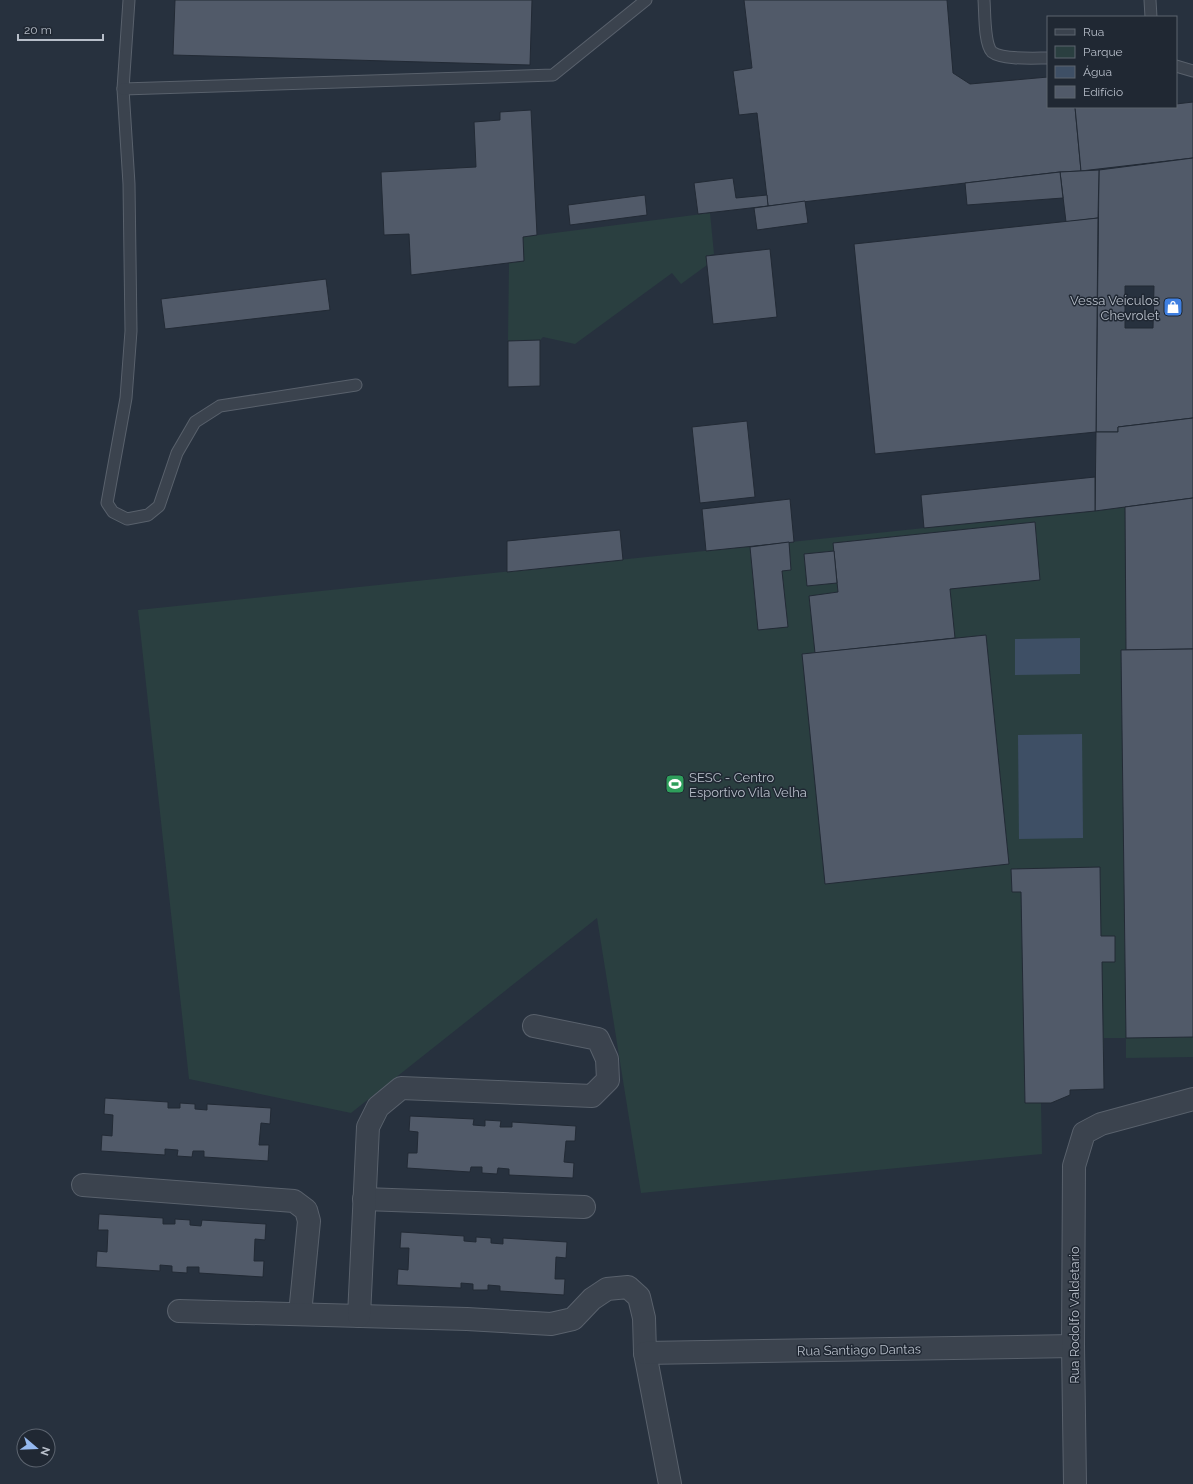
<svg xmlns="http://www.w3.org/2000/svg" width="1193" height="1484" font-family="Raleway,sans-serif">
<rect width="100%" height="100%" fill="#27313e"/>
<!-- green -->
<g fill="#2a3f40">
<path d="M710 213 714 254 706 256 707 265 681 284 672 273 575 344 543 337 540 340 508 341 509 263 524 261 523 237Z"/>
<path d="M1125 507 1193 649V1057L1126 1058V1038H1104V1089L1070 1090V1095L1051 1103H1041L1042 1154 641 1193 597 918 351 1113 189 1079 138 610Z"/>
</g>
<!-- water -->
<g fill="#3e4f65">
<path d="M1080 638V674L1015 675V639Z"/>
<path d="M1082 734 1083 838 1019 839 1018 735Z"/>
</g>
<!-- building -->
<g fill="#515a69" stroke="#222a35" fill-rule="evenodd">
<path d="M175 0H532L530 65 173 55Z"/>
<path d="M744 0H947L953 73 970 84 1048 77V107H1075L1081 171 1060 172 768 206 757 113 739 115 733 71 752 68Z"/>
<path d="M1193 102V158L1081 171 1075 107H1176V104Z"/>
<path d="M531 110 537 235 523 237 524 261 411 275 409 234 384 235 381 172 476 167 474 122 500 120V112Z"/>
<path d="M1193 158V418L1118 427V432H1096L1099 170ZM1125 286H1154L1153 328H1125Z"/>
<path d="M1099 170 1098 218 1066 222 1060 172Z"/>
<path d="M1060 172 1063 198 967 205 965 183Z"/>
<path d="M733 178 736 198 767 195 768 206 698 214 694 183Z"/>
<path d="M645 195 647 215 570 225 568 205Z"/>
<path d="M805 201 808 223 757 230 754 208Z"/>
<path d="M1098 218 1096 432 875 454 854 244Z"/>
<path d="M770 249 777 317 713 324 706 256Z"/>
<path d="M326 279 330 310 165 329 161 299Z"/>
<path d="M540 340V386L508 387V341Z"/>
<path d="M1193 418V498L1095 511 1096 432H1118V427Z"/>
<path d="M747 421 755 497 700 503 692 427Z"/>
<path d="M1095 477V511L924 528 921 495Z"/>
<path d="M1193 498V649L1126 650 1125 507Z"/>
<path d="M790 499 794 542 706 551 702 509Z"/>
<path d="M1035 522 1040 580 950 589 955 638 815 653 809 596 838 592 833 543Z"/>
<path d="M620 530 623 560 507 572V541Z"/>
<path d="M789 542 791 570 782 571 788 627 758 630 750 547Z"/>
<path d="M834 551 837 583 807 586 804 554Z"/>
<path d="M986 635 1009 864 825 884 802 654Z"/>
<path d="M1193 649V1037L1126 1038 1121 650Z"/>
<path d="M1100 867 1101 936H1115V962H1102L1104 1089 1070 1090V1095L1051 1103H1025L1021 892H1012L1011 869Z"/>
<path d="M105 1098 168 1102V1108H180V1103L195 1104V1109L207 1110V1104L271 1108 270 1124 261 1123 259 1145H269L268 1161 204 1157V1151H193L192 1157 177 1156 178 1150 165 1149V1155L101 1151 102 1135 112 1136 113 1115 104 1114Z"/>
<path d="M410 1116 474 1119 473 1125 485 1126V1120L501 1121 500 1127H512V1122L576 1126 575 1141H566L564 1162 574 1163 573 1178 509 1175V1169L498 1168 497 1174 482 1173V1167H471L470 1172 407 1168 408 1153H417L418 1132 409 1131Z"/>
<path d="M99 1214 163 1218V1224H175V1219L190 1220V1225L201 1226 202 1220 266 1224 265 1240 255 1239 254 1261H264L263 1277 199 1273V1267H187V1273L172 1272V1266L160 1265V1271L96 1267 97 1251 107 1252 108 1230H98Z"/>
<path d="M401 1232 464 1236V1241L476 1242V1237L491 1238V1243L503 1244V1238L567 1242 566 1258 556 1257 555 1279H565L564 1295 500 1291V1286L488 1285V1290H473V1284L461 1283V1288L397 1285 398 1269 408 1270 409 1248H400Z"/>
</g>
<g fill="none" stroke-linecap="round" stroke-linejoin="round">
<defs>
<g id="service">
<path d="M129 0 123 89 129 184 131 331 126 398 107 503 113 512 127 519 148 515 159 506 177 453 195 422 220 406 356 385"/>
<path d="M984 0C985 12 984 44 992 52 1002 60 1035 58 1048 58"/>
<path d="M1150 0 1151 17"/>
<path d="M1176 66 1193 71"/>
<path d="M123 89 553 75 646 0"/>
</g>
<g id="minor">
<path d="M83 1185 294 1201 306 1210 309 1221 300 1314"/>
<path d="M364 1199 584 1207"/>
<path d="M179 1311 467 1319 551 1324 573 1319 592 1299 607 1289 628 1287 639 1297 644 1318 645 1353 670 1484"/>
<path d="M359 1316 368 1127 378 1107 401 1088 592 1096 608 1080 607 1059 598 1039 534 1026"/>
<path d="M645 1353 1073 1346"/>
<path d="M1075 1484 1073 1346 1074 1166 1084 1133 1101 1124 1193 1099"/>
</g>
</defs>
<!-- service casing -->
<use href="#service" stroke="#59616c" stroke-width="13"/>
<!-- minor casing -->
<use href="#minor" stroke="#59616c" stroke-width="24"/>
<!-- service -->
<use href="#service" stroke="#3b434e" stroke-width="11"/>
<!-- minor -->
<use href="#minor" stroke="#3b434e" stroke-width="22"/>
</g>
<!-- icons -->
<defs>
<symbol id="shop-square" viewBox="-11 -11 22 22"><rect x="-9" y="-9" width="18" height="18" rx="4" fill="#3f7fe0" stroke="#202833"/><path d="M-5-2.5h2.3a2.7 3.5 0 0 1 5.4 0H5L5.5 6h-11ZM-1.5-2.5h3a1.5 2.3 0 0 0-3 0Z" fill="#fff"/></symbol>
<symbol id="stadium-square" viewBox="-11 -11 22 22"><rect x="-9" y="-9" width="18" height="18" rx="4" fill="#2e9e5b" stroke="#202833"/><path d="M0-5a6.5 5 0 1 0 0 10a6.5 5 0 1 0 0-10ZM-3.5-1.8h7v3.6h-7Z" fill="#fff"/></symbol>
</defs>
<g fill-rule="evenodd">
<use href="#shop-square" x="1162" y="296" width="22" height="22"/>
<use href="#stadium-square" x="664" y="773" width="22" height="22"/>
</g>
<g text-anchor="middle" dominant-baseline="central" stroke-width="3" stroke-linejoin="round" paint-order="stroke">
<!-- poi labels -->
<g font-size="13" fill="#b7bec9" stroke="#202833" text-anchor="end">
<text x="1159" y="300">Vessa Veículos<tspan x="1159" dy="15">Chevrolet</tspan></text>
<text x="689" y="777" text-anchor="start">SESC - Centro<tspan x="689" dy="15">Esportivo Vila Velha</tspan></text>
</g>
<!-- street labels -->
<g font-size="13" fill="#b7bec9" stroke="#202833">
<text transform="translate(1074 1315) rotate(-90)">Rua Rodolfo Valdetario</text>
<text transform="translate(859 1350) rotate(-1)">Rua Santiago Dantas</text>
</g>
</g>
<!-- legend -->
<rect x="1047" y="16" width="130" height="92" fill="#202833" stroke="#5c646f"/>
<rect x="1055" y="29" width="20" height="6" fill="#3b434e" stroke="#5c646f"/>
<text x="1083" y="36" font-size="12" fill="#b7bec9">Rua</text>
<rect x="1055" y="46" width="20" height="12" fill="#2a3f40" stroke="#5c646f"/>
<text x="1083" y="56" font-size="12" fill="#b7bec9">Parque</text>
<rect x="1055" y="66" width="20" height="12" fill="#3e4f65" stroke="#5c646f"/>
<text x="1083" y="76" font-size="12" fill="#b7bec9">Água</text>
<rect x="1055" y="86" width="20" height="12" fill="#515a69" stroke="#5c646f"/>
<text x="1083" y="96" font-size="12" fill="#b7bec9">Edifício</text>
<!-- north arrow -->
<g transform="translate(36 1448) rotate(109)"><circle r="19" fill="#202833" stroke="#5c646f"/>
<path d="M0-3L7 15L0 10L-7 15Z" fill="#95b9f0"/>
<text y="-6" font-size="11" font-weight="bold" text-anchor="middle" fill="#b7bec9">N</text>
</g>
<!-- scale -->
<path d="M18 34v6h85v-6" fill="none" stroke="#b7bec9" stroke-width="2"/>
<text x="24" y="34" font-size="12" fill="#b7bec9" stroke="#202833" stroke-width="3" paint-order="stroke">20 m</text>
</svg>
